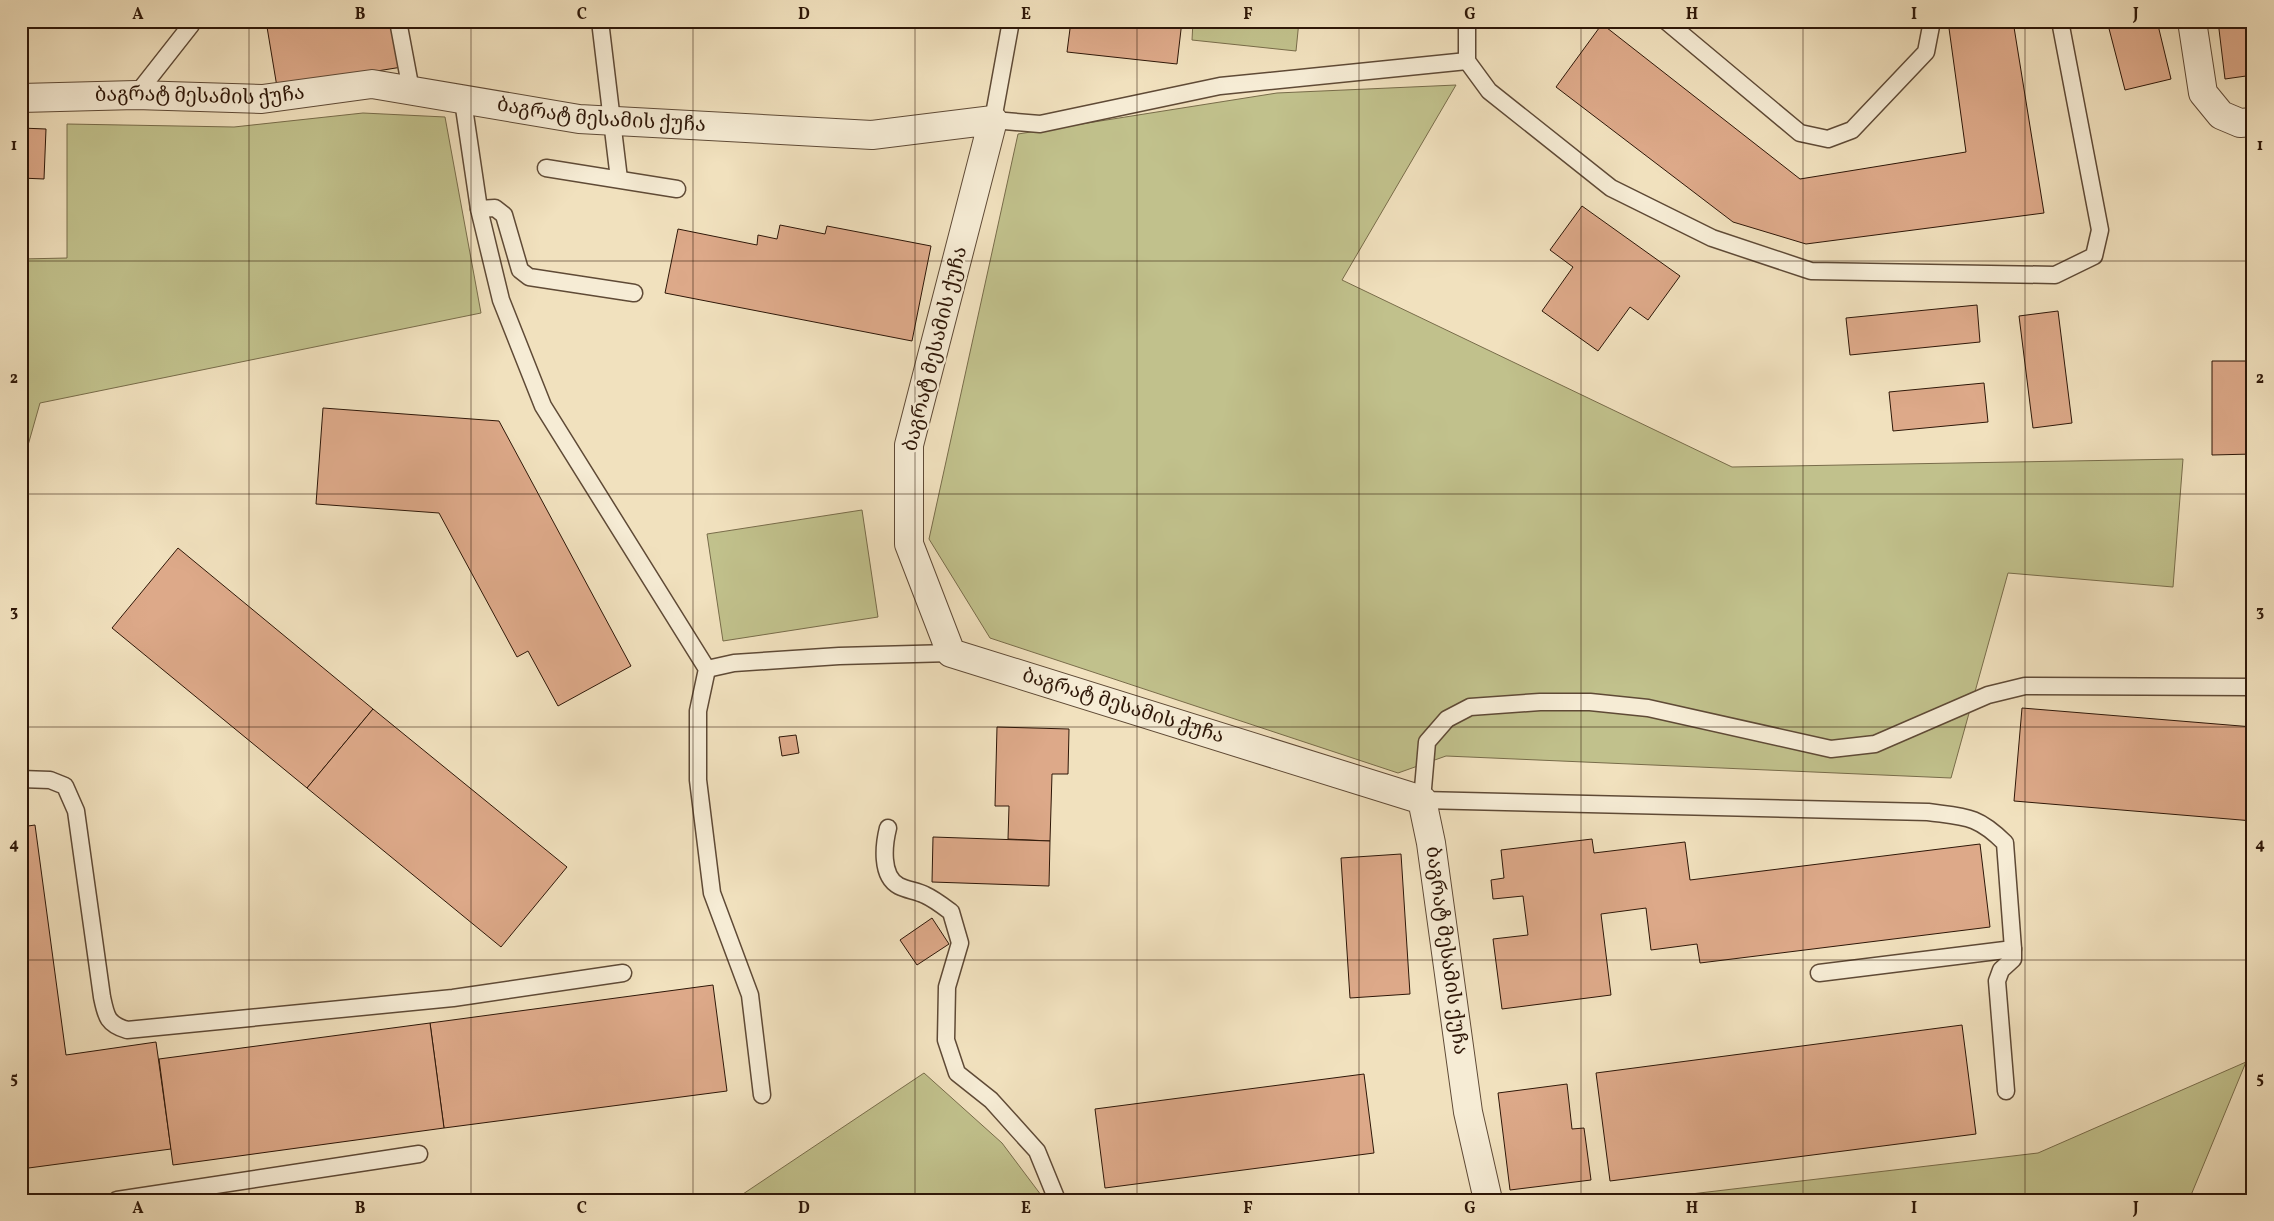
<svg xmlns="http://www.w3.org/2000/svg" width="2274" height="1221" font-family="Vollkorn,'Noto Serif Georgian',serif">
<rect width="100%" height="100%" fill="#f1e1be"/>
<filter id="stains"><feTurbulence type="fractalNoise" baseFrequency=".004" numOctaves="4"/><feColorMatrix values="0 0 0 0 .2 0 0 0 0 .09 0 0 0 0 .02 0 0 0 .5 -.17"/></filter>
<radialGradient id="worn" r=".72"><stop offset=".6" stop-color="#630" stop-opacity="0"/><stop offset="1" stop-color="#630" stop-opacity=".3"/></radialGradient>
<!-- green -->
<g fill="#c1c18c" stroke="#786c4a">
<path d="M1193 21H1299L1296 51 1192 40Z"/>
<path d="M1456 85 1342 280 1732 467 2183 459 2173 587 2008 573 1951 778 1446 756 1398 773 990 638 929 539 1018 134 1277 93Z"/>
<path d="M363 113 445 117 481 313 40 403 21 470V259L67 258V124L234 127Z"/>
<path d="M862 510 878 617 723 641 707 534Z"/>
<path d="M2246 1062 2189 1200H1640L2038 1153Z"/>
<path d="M924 1073 1002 1143 1041 1195 1032 1200H734Z"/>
</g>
<!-- building -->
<g fill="#dda989" stroke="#2e1708">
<path d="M266 21H394L402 67 277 87Z"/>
<path d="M416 21H450L417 26Z"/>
<path d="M1071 21H1182L1177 64 1067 52Z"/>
<path d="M1948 21H2013L2044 213 1806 244 1733 222 1556 87 1602 24 1800 179 1966 152Z"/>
<path d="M2107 21H2157L2171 79 2125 90Z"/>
<path d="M2218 21H2253V75L2225 79Z"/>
<path d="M21 128 46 129 44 179 21 178Z"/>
<path d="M1582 206 1680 276 1648 320 1630 307 1598 351 1542 311 1573 267 1550 250Z"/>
<path d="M780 225 825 234 827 226 931 246 912 341 665 293 678 229 757 245 758 235 777 239Z"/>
<path d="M1977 305 1980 342 1850 355 1846 318Z"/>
<path d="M2058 311 2072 423 2033 428 2019 316Z"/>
<path d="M2212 361H2253V454L2212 455Z"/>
<path d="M1984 383 1988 422 1893 431 1889 392Z"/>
<path d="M323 408 499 421 631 666 558 706 528 651 517 657 439 513 316 504Z"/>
<path d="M178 548 373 709 307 788 112 628Z"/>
<path d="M2022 708 2253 727V821L2014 801Z"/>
<path d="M373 709 567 867 501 947 307 788Z"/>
<path d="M997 727 1069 729 1068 774H1052L1050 841 1008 839 1009 806H995Z"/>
<path d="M796 735 799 753 782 756 779 737Z"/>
<path d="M35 825 66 1055 156 1042 171 1149 21 1169V827Z"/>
<path d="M933 837 1050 841 1049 886 932 882Z"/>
<path d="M1592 839 1594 853 1685 842 1690 880 1980 844 1990 927 1700 963 1697 944 1651 950 1646 908 1601 914 1611 995 1502 1009 1493 939 1528 935 1523 896 1493 899 1491 880 1504 878 1501 850Z"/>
<path d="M1401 854 1410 994 1350 998 1341 858Z"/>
<path d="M932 918 949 944 917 965 900 940Z"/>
<path d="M713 985 727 1091 444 1128 430 1023Z"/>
<path d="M430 1023 444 1128 173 1165 159 1059Z"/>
<path d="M1962 1025 1976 1134 1610 1181 1596 1073Z"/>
<path d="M1364 1074 1374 1153 1105 1188 1095 1109Z"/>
<path d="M1567 1084 1572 1129 1584 1128 1591 1180 1510 1190 1498 1093Z"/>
</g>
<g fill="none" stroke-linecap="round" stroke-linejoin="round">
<defs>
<g id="service">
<path d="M398 21 411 90"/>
<path d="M600 21 619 179"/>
<path d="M1011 21 993 120 1040 124 1220 86 1467 61"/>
<path d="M1470 21 1467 27V61L1489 91 1611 188 1712 238 1811 271 2055 275 2094 256 2100 230 2060 21"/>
<path d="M1666 21 1800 133 1828 139 1852 130 1926 52 1932 21"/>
<path d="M136 95 191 25V21"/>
<path d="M463 101 479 209 501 300 543 406 707 669 698 711V780L712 893 750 995 762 1095"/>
<path d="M546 168 677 189"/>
<path d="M479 209 495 208 504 215 520 270 529 277 634 293"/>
<path d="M707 669 734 663 839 656 951 653"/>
<path d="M21 779 50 780 65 786 76 811 102 997C106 1016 107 1024 127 1030L453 998 623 973"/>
<path d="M888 828C884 844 880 876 899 886 907 890 917 891 925 895 934 899 943 906 951 912L960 943 947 987 946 1040 957 1073 991 1100 1037 1151 1057 1200"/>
<path d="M1819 973 2013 949"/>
<path d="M2006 1091 1997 981 2001 970 2013 959V949L2005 843C1977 815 1965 817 1928 812L1422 800 1427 742 1447 719 1470 707 1540 702H1590L1648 708 1831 749 1875 744 1988 695 2025 686 2253 687"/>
<path d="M117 1200 419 1154"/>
</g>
<g id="minor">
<path d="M2192 21 2203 93 2221 115 2240 123 2253 122"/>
<path id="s1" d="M21 98 136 95 262 99 372 84 579 119 872 135 993 120 909 445V544L951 653 1422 800 1431 843 1468 1112 1488 1200"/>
</g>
</defs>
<!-- service casing -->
<use href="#service" stroke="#5f4a36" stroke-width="19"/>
<!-- minor casing -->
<use href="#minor" stroke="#5f4a36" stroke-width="30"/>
<!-- service -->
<use href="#service" stroke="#f6ecd5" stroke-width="16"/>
<!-- minor -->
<use href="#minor" stroke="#f6ecd5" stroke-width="28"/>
</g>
<!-- grid -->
<path fill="none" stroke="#2e1708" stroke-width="1" stroke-opacity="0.55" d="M249 21V1200M471 21V1200M693 21V1200M915 21V1200M1137 21V1200M1359 21V1200M1581 21V1200M1803 21V1200M2025 21V1200M21 261H2253M21 494H2253M21 727H2253M21 960H2253"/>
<g text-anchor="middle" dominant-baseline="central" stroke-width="5" stroke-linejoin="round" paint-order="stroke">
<!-- street labels -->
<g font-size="20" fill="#2e1708" stroke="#f6ecd5">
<text stroke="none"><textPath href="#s1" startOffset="179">ბაგრატ მესამის ქუჩა</textPath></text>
<text stroke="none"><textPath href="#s1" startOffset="584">ბაგრატ მესამის ქუჩა</textPath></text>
<text transform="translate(936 349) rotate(-76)">ბაგრატ მესამის ქუჩა</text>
<text stroke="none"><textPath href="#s1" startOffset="1709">ბაგრატ მესამის ქუჩა</textPath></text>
<text stroke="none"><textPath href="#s1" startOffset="2175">ბაგრატ მესამის ქუჩა</textPath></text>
</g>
</g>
<!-- margin -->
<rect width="2274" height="1221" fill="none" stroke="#f1e1be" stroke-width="55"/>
<rect x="28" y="28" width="2218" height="1166" fill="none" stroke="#2e1708" stroke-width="2"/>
<g font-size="16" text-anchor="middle" font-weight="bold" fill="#2e1708">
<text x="138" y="19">A</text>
<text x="360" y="19">B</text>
<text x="582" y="19">C</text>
<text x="804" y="19">D</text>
<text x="1026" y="19">E</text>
<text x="1248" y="19">F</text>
<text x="1470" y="19">G</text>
<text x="1692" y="19">H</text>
<text x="1914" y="19">I</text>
<text x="2136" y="19">J</text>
<text x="14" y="150">1</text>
<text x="2260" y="150">1</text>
<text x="14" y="383">2</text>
<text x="2260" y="383">2</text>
<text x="14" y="616">3</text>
<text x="2260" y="616">3</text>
<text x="14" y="849">4</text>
<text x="2260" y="849">4</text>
<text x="14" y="1083">5</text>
<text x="2260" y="1083">5</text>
<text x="138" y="1213">A</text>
<text x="360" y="1213">B</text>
<text x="582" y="1213">C</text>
<text x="804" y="1213">D</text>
<text x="1026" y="1213">E</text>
<text x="1248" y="1213">F</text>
<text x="1470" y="1213">G</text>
<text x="1692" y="1213">H</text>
<text x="1914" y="1213">I</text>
<text x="2136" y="1213">J</text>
</g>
<rect width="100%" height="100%" filter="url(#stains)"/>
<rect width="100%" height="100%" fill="url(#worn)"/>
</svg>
